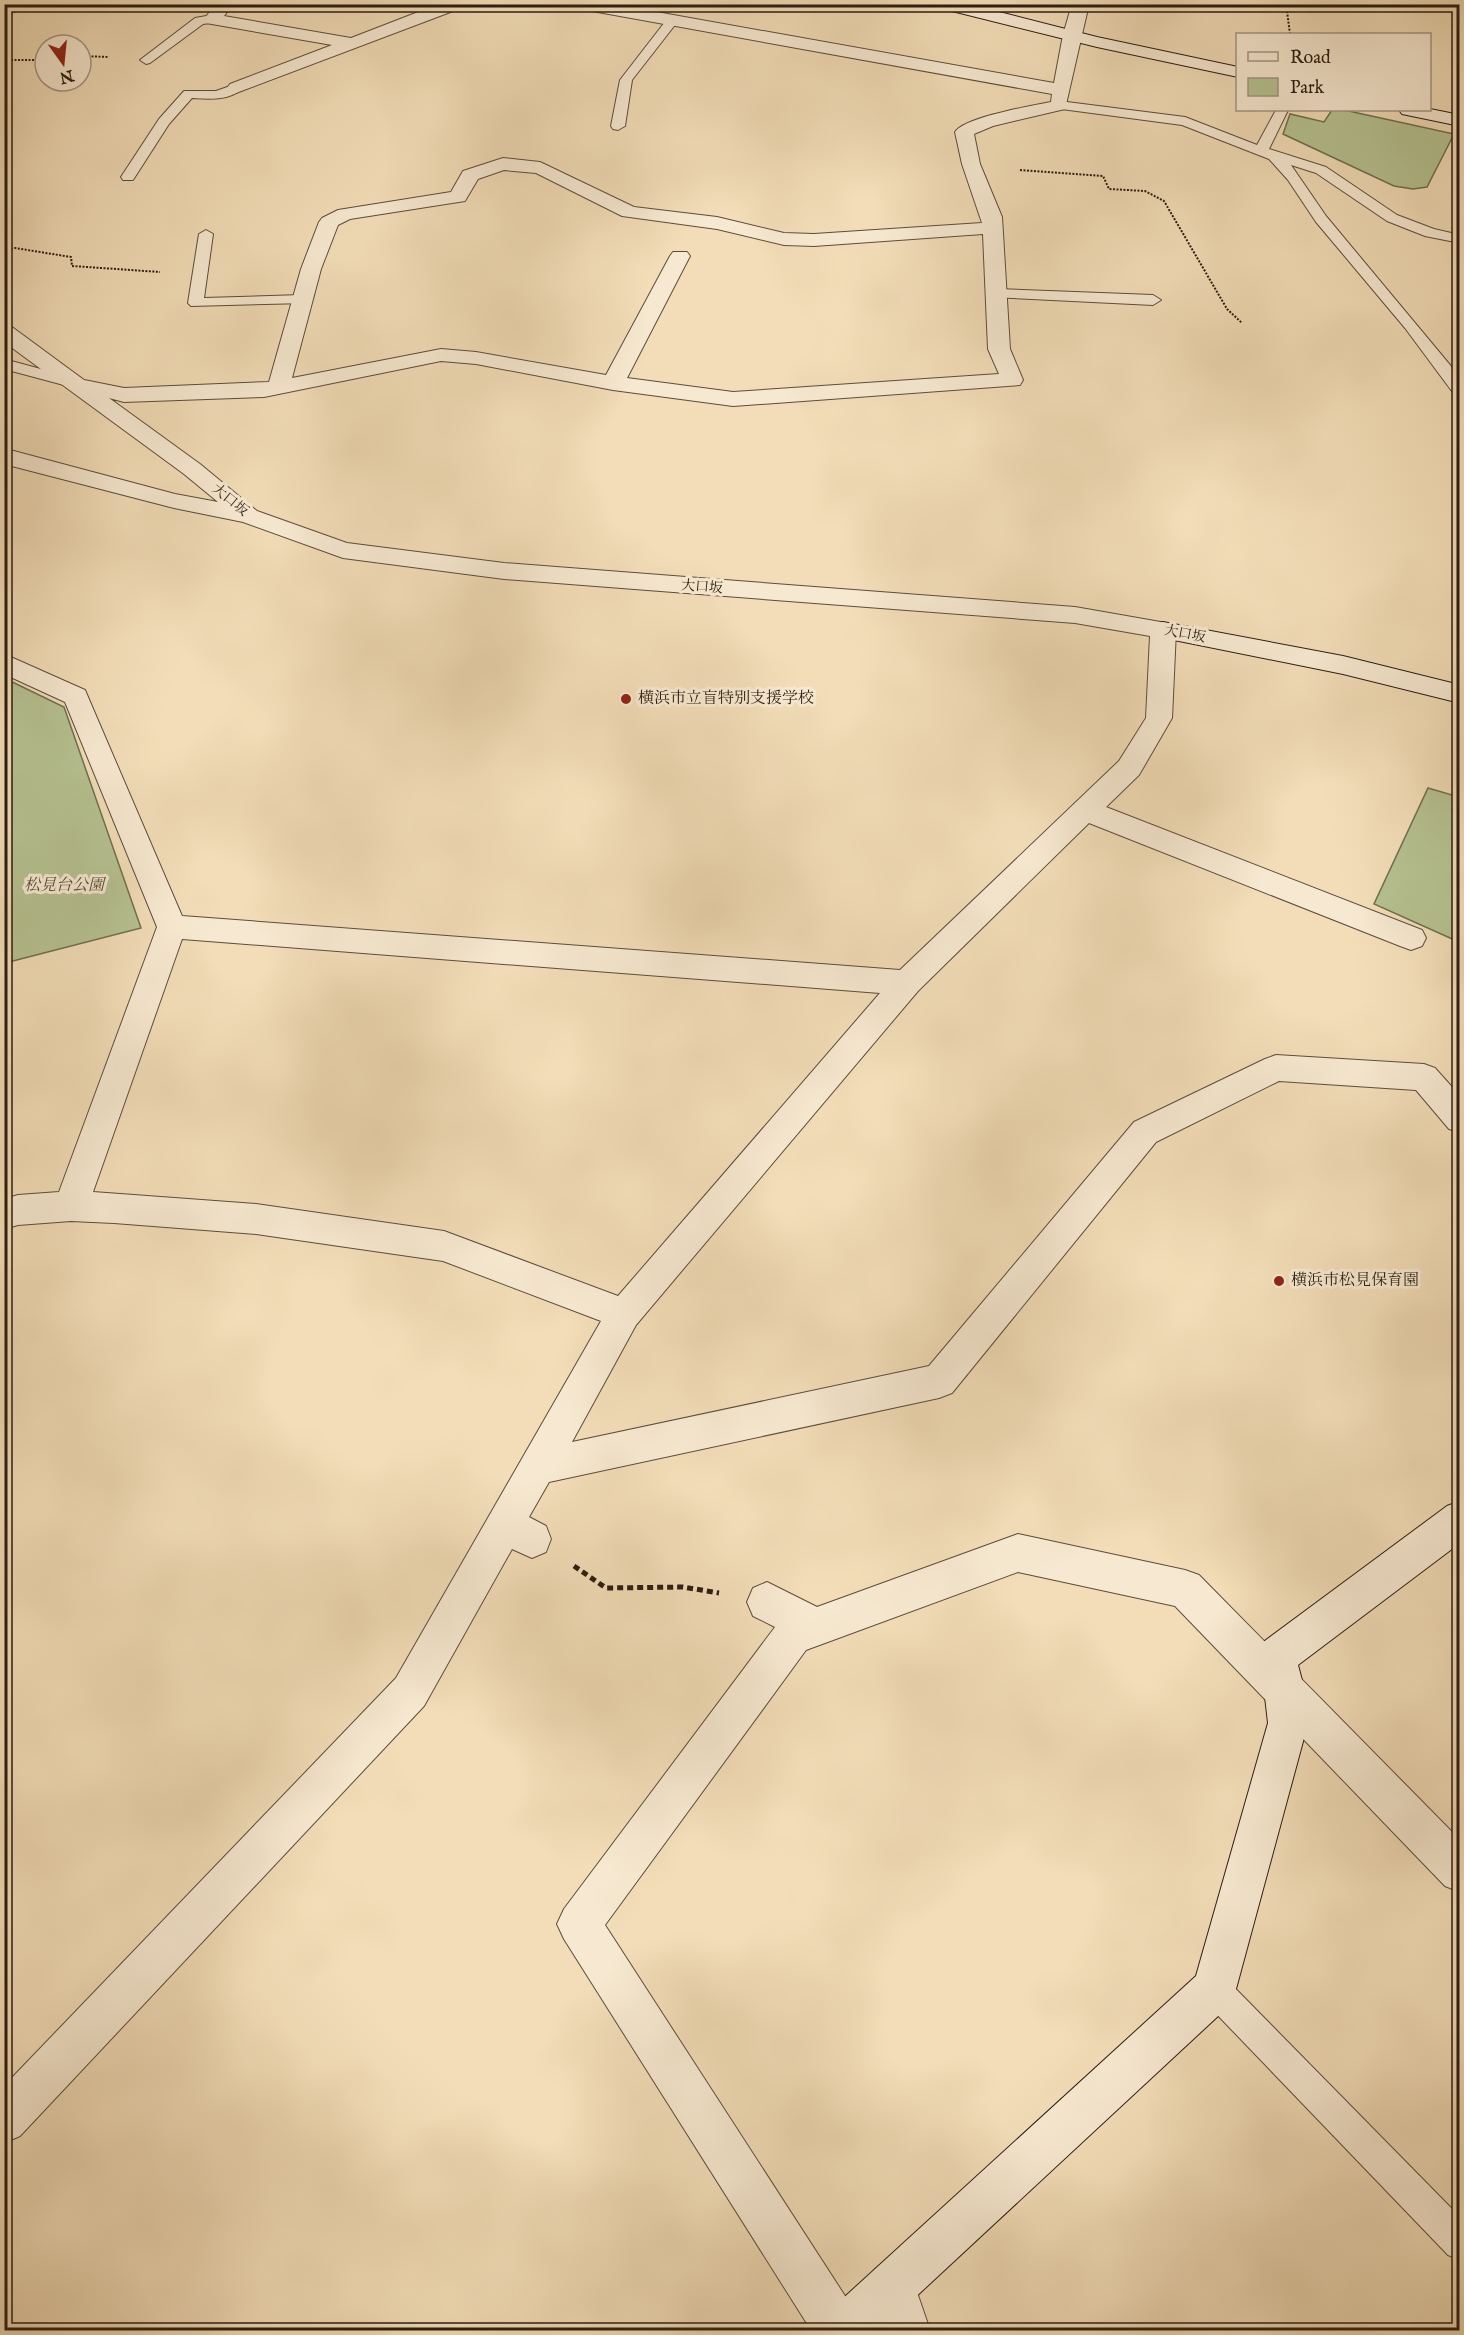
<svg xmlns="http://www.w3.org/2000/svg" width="1464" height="2335" font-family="'IM FELL English','Noto Serif JP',serif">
<rect width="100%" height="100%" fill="#f2ddb8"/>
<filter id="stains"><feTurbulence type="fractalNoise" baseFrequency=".00333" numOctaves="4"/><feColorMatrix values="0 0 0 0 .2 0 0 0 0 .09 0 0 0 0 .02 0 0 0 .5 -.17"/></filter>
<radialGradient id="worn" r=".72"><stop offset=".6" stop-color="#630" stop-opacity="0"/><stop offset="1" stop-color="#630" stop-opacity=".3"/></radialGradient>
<!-- green -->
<g fill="#b6c292" stroke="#707052" stroke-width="1.5">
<path d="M1332 110H1344L1454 134 1427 187 1413 189 1394 186 1283 134 1290 114 1324 122Z"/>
<path d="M4 678 64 707 141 928 5 963Z"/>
<path d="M1428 788 1459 797V942L1374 904Z"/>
</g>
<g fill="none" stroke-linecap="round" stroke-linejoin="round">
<defs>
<g id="lane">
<path d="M212 15 216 16 218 19 216 22 203 24 150 63 146 64 140 60 195 18Z"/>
<path d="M672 17 678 21 632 80 625 126 618 130 613 129 611 126 620 80 668 18Z"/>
<path d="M236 84 241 85 243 88C229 101 210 99 192 98L169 124 133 180H123L121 177 159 119 184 91H216Z"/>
<path d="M1059 101 1185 117 1257 145 1276 110H1288L1269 149 1326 167 1397 215 1434 229 1460 235V243L1425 236 1387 221 1316 173 1291 165 1326 216 1450 365 1460 379V396L1454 394 1405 328 1316 222 1288 180 1269 159 1182 125 1054 108 1052 105Z"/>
<path d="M206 230 213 234 204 298 302 295 307 297 310 300 307 303 191 306 188 303 199 234Z"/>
<path d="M996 289 1153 295 1161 300 1153 305 991 297 988 294Z"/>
<path d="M4 359 81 380 83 383 75 388 4 369Z"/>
<path d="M1214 1973 1225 1978 1460 2217V2260L1448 2255 1203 2000 1198 1989 1203 1978Z"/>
</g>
<g id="street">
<path d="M216 4H233L224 16 351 38 439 4H463L461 8 236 93 230 92 227 88 230 84 332 45 206 23 204 19Z"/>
<path d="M573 4H612L1054 83 1063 35 1072 4H1089L1065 109 993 126 974 134 980 164 1002 217 1010 349 1023 380 1020 385 733 406 613 390 476 364 441 361 264 397 124 402 109 398 200 464 257 511 347 543 504 563 1075 607 1172 624 1176 630 1172 718 1139 775 1106 807 1422 930 1426 938 1422 946 1411 950 1400 946 1089 823 918 991 636 1325 572 1442 929 1366 1134 1122 1265 1059 1276 1055 1424 1064 1435 1068 1460 1096V1132L1449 1129 1416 1090 1279 1081 1156 1142 952 1393 939 1398 549 1482 529 1517 546 1526 551 1539 546 1552 532 1558 512 1549 424 1706 20 2136 4 2143V2086L396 1678 601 1321 443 1261 256 1234 114 1223 71 1221 18 1225 4 1229V1199L18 1195 59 1192 157 927 65 702 4 674V654L85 690 182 916 900 970 1119 761 1146 718 1150 636 1075 623 504 579 343 558 243 522 174 508 4 464V450H10L175 494 218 502 184 474 4 342V326L12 327 84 380 124 388 269 382 301 269 319 222 322 218 338 210 451 192 463 171 503 158 540 162 634 207 717 217 784 233 814 234 982 223 962 164 955 132C965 117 1031 106 1051 102L1052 94 581 9ZM504 170 536 173 622 216 717 229 784 245 814 246 983 234 988 349 999 374 733 392 627 378 690 256 687 252H673L670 256 606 375 476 352 441 349 292 378 321 269 338 225 350 219 465 201 478 179ZM182 939 880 993 618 1296 444 1231 256 1204 93 1192Z"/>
<path d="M1018 1534 1185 1570 1199 1575 1460 1840V1892L1445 1886 1175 1606 1018 1572 806 1650 605 1925 856 2313 864 2330H811L564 1939 557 1924 564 1909 775 1627 753 1616 747 1602 753 1588 767 1582 817 1607Z"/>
<path d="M892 2262 909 2269 930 2330H882L868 2286 875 2269Z"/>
</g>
<g id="secondary">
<path d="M938 4H968L1097 37 1238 67V77L1097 47 940 8Z"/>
<path d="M1430 109 1460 115V126L1402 114 1399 110Z"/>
<path d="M1163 622 1343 656 1460 685V703L1343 674 1154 636 1150 630 1154 624Z"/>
<path d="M1460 1501V1543L1298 1665 1304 1688 1308 1723 1236 1989 1230 2005 880 2330H820L827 2313 1196 1976 1268 1723 1264 1688 1256 1657 1262 1643 1447 1506Z"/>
</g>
</defs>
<!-- lane casing -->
<use href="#lane" stroke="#5c4d3b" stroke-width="2"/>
<!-- street casing -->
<use href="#street" stroke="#5c4d3b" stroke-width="2"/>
<!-- secondary casing -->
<use href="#secondary" stroke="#2a1d11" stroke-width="2"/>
<!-- path-far1 -->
<g stroke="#2a1d11" stroke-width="2" stroke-dasharray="2 1.5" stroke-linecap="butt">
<path d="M4 16 10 15 25 4"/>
<path d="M1290 34 1287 11 1291 4"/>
<path d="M81 56 109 57"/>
<path d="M4 60H45"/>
<path d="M1020 170 1103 176 1109 189 1145 191 1164 201 1227 309 1242 323"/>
<path d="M4 250 15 248 71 257 72 266 160 272"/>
</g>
<!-- path -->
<path stroke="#2a1d11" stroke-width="5" stroke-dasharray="6 4" stroke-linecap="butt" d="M574 1566 606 1588 683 1587 719 1593"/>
<!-- lane -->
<use href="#lane" fill="#f7e9d1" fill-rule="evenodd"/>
<!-- street -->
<use href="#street" fill="#f7e9d1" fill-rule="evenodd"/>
<!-- secondary -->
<use href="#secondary" fill="#f7e9d1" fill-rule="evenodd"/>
</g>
<!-- markers -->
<g fill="#8f2418" stroke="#f7e9d1" stroke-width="2">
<circle cx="626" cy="699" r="6"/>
<circle cx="1279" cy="1281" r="6"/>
</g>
<g text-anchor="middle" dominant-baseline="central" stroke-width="6" stroke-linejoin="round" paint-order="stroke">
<!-- far-street labels -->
<g font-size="14" fill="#2a1d11" stroke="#f7e9d1">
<text transform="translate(230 500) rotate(39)">大口坂</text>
<text transform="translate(702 587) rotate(5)">大口坂</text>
<text transform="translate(1185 634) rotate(11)">大口坂</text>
</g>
<!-- poi labels -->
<g font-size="16" fill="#2a1d11" stroke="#f7e9d1" text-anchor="start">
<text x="638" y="699">横浜市立盲特別支援学校</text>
<text x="1291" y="1281">横浜市松見保育園</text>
</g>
<!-- park labels -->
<g font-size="16" font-style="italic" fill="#544f38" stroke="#f7e9d1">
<text x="64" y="886">松見台公園</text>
</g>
</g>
<!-- margin -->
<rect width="1464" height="2335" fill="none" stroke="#f2ddb8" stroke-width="24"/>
<rect x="6" y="6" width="1452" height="2323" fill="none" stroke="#2a1d11" stroke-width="3"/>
<rect x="12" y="12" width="1440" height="2311" fill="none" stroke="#2a1d11" stroke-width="1.5"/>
<!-- legend -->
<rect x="1236" y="33" width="195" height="78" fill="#f7e9d1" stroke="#a59784" stroke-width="1.5"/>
<rect x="1248" y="52" width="30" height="9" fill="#f7e9d1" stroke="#a59784" stroke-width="1.5"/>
<text x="1290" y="63" font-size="18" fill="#2a1d11">Road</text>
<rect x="1248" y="78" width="30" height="18" fill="#b6c292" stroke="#a59784" stroke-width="1.5"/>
<text x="1290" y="93" font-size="18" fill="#2a1d11">Park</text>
<!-- north arrow -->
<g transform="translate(63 63) rotate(165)"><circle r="28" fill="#f7e9d1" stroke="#a59784" stroke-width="1.5"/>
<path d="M0-4.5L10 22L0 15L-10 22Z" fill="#8f2418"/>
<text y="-9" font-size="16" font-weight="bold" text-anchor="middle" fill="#2a1d11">N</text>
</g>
<rect width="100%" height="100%" filter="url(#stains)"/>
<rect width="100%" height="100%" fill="url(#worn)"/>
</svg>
